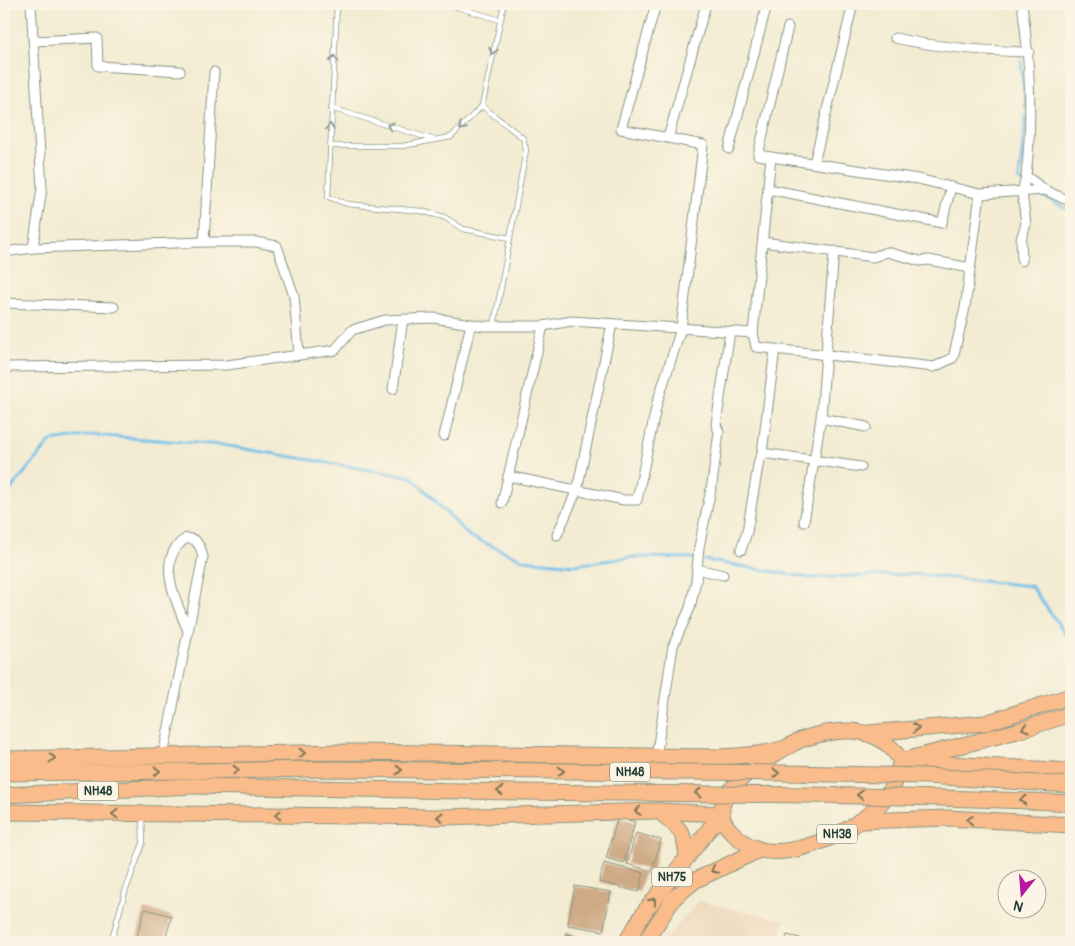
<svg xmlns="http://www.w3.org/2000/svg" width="1075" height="946" font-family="Pangolin,sans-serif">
<rect width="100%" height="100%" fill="#fcf5e5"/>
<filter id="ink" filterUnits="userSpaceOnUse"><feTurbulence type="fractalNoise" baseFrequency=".02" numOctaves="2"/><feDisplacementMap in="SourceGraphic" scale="10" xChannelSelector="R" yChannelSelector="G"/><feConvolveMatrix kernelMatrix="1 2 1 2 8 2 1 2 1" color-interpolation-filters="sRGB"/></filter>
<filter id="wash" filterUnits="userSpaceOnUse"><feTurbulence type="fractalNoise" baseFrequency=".0096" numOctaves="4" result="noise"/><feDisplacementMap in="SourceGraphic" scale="20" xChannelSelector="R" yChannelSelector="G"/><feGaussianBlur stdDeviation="1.12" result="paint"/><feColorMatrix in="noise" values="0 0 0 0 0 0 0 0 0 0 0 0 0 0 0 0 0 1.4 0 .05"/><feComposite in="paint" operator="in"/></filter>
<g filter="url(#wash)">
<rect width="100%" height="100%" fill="#f3ecd3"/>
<!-- built -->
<path fill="#ecd7ba" d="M698 901 784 920 779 942H664Z"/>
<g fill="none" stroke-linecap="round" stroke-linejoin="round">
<!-- stream -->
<g stroke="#6ebfe9" stroke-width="3">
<path d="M1021 61 1026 109"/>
<path d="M1023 182 1019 180 1026 116"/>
<path d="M1038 194 1071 211"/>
<path d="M4 497 51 441 92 435 222 445 412 477 469 536 524 560 575 565 633 557 693 558"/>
<path d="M705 560 810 578 913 574 1031 586 1071 641"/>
</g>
</g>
<g id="blocks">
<!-- building -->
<g fill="#cfaa86">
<path d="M618 817 635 822 624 863 606 858Z"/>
<path d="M636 833 661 840 652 871 627 864Z"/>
<path d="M604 863 644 873 639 892 599 882Z"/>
<path d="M575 886 611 892 603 931 568 925Z"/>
<path d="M145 909 172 916 164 942H135Z"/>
<path d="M566 933 593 942H563Z"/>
<path d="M787 935 800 938 799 942H785Z"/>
</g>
</g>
</g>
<g filter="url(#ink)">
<use href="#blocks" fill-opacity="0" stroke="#899484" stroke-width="1"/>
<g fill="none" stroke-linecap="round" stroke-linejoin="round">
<defs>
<g id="service">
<path d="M337 4 328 197 347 204 421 211 444 217 463 229 510 238"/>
<path d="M447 4 500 20"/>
<path d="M482 106 523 138 526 150 494 326"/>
<path d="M331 108 435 140"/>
<path d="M330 146H402L451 137 482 106 504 4"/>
<path d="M111 942 125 892 143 843 142 815"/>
</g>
<g id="minor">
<path d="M656 4 621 129 668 138 706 4"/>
<path d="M1022 4C1030 61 1033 118 1026 176L1045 190 1071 202"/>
<path d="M895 38C939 48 983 51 1029 52"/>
<path d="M34 41 97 38 98 66 180 71"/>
<path d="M729 149 767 4"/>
<path d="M771 157 758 155 788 27"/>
<path d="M814 163 853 4"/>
<path d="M768 189 942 223 951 187"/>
<path d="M204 242 214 72"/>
<path d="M763 242 873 257 887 252 920 261 929 260 970 268"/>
<path d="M33 248 204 242H256L277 246 294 296 299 355"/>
<path d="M4 252 33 248 42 188 31 4"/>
<path d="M1022 261 1021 239 1026 224 1022 192 1026 176"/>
<path d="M4 303 114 307"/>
<path d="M753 333 771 157 918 179 980 194 1045 190"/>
<path d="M4 367 227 365 335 350 352 330 385 320 434 318 483 326H543L572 321 753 333 756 347 934 367 953 358 965 308 980 194"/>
<path d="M393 389 403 319"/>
<path d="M821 418 866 427"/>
<path d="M444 436 471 324"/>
<path d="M762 453 861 467"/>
<path d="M508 476 624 500H637L657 403 681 329 703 145 668 138"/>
<path d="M502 503 543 326"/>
<path d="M804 522 821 418 834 251"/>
<path d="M557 535 577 490 612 324"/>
<path d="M741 550 747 532 759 460 762 453 775 349"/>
<path d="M697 569 723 575"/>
<path d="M163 756 203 557 200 547 195 540 187 538C153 558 177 603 188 631"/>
<path d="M656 758 673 646 690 608 696 581 699 547 712 484 719 432 716 424 730 332"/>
</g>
<g id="trunk">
<path d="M868 733 985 723 1071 696"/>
<path d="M4 759 350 752 716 757C739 756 763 755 785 748 792 745 798 740 806 738 842 727 880 725 901 761 897 775 893 788 884 799 863 828 793 861 758 849 748 846 737 838 730 830 722 822 719 809 725 799 737 776 764 761 785 748"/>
<path d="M901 761 1017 731 1071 714"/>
<path d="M915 762 1071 771"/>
<path d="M4 773 188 771"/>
<path d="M4 795 193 786"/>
<path d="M658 811C679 827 685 831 687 857"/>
<path d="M4 812 442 817 658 811 721 814"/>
<path d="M859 821 948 818 1071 825"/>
<path d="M626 942 645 911 721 814"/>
<path d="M645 942 674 898 696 880 759 850"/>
</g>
</defs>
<!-- service casing -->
<use href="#service" stroke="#899484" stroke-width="6"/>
<!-- minor casing -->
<use href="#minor" stroke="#899484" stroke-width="11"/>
<!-- trunk casing -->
<use href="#trunk" stroke="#899484" stroke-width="17"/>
<!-- service -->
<use href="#service" stroke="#fff" stroke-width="4.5"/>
<!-- minor -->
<use href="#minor" stroke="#fff" stroke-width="9"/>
<!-- trunk -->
<use href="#trunk" stroke="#f9bc8a" stroke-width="15"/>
<defs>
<g id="trunk-bridge">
<path d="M188 771 325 769 786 773 926 776 1071 785"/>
<path d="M193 786C302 787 411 791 520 792 704 794 887 794 1071 803"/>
</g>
</defs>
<!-- trunk-bridge casing -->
<use href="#trunk-bridge" stroke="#899484" stroke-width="17" stroke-linecap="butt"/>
<!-- trunk-bridge -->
<use href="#trunk-bridge" stroke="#f9bc8a" stroke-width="15"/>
</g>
<!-- one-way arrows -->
<defs><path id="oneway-chevron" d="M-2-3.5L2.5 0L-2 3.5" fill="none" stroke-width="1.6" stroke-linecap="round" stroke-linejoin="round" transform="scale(1.25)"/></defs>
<g stroke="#8f9e9a">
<use href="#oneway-chevron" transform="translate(493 51) rotate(102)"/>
<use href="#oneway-chevron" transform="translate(334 59) rotate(-87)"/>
<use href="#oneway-chevron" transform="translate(390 126) rotate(-163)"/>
<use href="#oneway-chevron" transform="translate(330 127) rotate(-88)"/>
<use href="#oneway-chevron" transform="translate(462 127) rotate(135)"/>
</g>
<g stroke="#81765b">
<use href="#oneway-chevron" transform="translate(916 728) rotate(-5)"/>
<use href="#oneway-chevron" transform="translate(1025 728) rotate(163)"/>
<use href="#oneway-chevron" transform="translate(302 753) rotate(-1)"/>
<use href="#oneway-chevron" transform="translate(52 758) rotate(-1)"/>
<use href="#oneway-chevron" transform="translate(236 770) rotate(-1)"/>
<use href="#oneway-chevron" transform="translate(399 770)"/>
<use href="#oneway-chevron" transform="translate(157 771) rotate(-1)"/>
<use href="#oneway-chevron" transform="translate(561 771)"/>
<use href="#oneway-chevron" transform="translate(776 773)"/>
<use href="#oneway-chevron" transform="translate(500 791) rotate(-179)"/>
<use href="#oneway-chevron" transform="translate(698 793) rotate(-180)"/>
<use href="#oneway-chevron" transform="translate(860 795) rotate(-179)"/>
<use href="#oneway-chevron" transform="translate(1023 800) rotate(-177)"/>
<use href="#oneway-chevron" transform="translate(638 811) rotate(178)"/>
<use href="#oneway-chevron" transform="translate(115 814) rotate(-179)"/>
<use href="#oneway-chevron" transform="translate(278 815) rotate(-179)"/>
<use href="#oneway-chevron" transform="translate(440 817) rotate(180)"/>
<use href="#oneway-chevron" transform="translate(970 820) rotate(-177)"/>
<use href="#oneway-chevron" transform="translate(714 870) rotate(152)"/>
<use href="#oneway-chevron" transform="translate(653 901) rotate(-52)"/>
</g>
</g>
<g text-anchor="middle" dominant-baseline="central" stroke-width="4" stroke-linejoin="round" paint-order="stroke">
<!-- shield labels -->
<g fill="#fcf5e5" stroke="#617469" stroke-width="1">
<rect x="610" y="762.5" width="40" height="19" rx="4"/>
<rect x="78" y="781.5" width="40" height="19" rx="4"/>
<rect x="817" y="824.5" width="40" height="19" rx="4"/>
<rect x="652" y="867.5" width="40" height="19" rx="4"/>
</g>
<g font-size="12" font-weight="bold" fill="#1f3d34">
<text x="630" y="772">NH48</text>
<text x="98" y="791">NH48</text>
<text x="837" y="834">NH38</text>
<text x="672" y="877">NH75</text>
</g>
</g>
<!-- margin -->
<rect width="1075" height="946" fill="none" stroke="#fcf5e5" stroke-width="20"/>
<!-- north arrow -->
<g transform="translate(1022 894) rotate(197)"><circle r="24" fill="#fcf5e5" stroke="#a4ab9e"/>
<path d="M0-4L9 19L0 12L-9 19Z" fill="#b5179e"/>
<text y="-8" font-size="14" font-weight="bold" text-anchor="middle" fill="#1f3d34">N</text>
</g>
</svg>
